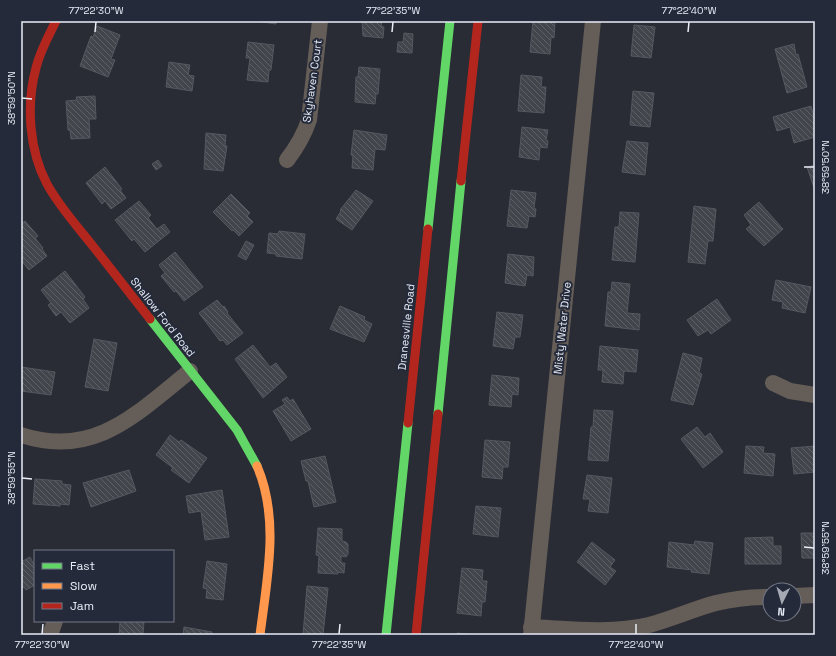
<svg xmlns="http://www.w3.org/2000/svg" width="836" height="656" font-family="'Space Grotesk',sans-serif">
<defs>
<pattern id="building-back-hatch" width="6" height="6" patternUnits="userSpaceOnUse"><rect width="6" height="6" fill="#42454c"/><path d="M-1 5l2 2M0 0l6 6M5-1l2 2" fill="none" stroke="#5d6067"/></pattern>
</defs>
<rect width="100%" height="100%" fill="#292c35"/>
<!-- building -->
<g fill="url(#building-back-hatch)" stroke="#555860">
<path d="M256 21H276V24Z"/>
<path d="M362 21H382L381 26 384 27 383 38 363 36Z"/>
<path d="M533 21H555L554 38 551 37 550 54 530 52Z"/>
<path d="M634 25 655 27 651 58 631 56Z"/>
<path d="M97 26 120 35 111 59 115 60 108 77 80 66 91 36 93 37Z"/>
<path d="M404 33 413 34 412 53 397 52 398 42H403Z"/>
<path d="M248 42 274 45 271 70H269L268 82 247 80 250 58H246Z"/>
<path d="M794 44 796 55 798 54 807 87 787 93 775 49Z"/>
<path d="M169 62 190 65 188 75 194 76 192 91 166 87Z"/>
<path d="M359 67 380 69 378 94H376L375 104 355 102 356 77H358Z"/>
<path d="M521 75 542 77 541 87H546L544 113 518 111Z"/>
<path d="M633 91 654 93 650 127 630 125Z"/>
<path d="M95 96 96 119H89L90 138 71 139 70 130H68L66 101 77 100 76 97Z"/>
<path d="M811 106 814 117H815V137L794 143 790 127 777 131 773 117Z"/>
<path d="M522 127 548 130 546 140 548 141 547 148 540 147 539 160 519 157Z"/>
<path d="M354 130 387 135 385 150 375 149 373 170 352 168 353 155H351Z"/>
<path d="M206 133 226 135 225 146H227L223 171 204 169Z"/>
<path d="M627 141 648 143 645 175 622 172Z"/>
<path d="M158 160 162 166 156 170 152 164Z"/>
<path d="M815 165V191L807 167Z"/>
<path d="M105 167 122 189 120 190 126 198 111 209 105 201 102 204 86 183Z"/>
<path d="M356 190 373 201 352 230 336 219 341 211 340 210Z"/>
<path d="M511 190 536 193 534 208 536 209 535 217 529 216 527 228 507 226Z"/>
<path d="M231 194 250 213 247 216 253 222 239 236 233 230 232 231 213 212Z"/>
<path d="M139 201 151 215 148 218 157 229 164 224 170 232 145 252 134 239 132 241 115 220Z"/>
<path d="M759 202 783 229 764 246 746 229 751 225 744 215Z"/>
<path d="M694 206 716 209 713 241H708L705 264 688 262Z"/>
<path d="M620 212 639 213 635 262 612 260 615 227H619Z"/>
<path d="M25 221 38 236 35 238 43 248 42 249 47 256 29 270 21 260V224Z"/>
<path d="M279 231 305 234 302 259 276 256V254L267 253 269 233 278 234Z"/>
<path d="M246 241 254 245 246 260 238 256Z"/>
<path d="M175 252 203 287 184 301 176 291 174 292 161 276 165 273 159 265Z"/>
<path d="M508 254 534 257 533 276 527 275 525 286 505 283Z"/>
<path d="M65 271 85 297 83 299 89 308 70 323 61 312 56 316 48 305 51 303 41 290Z"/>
<path d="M776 280 811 287 805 313 782 308 783 302 772 300Z"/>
<path d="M612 282 630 284 627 313 640 314 639 330 605 326 608 292H611Z"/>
<path d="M717 299 731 320 711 334 708 330 698 336 687 320Z"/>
<path d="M217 300 223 307 224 306 228 312 227 313 243 333 227 345 223 340 220 341 199 313Z"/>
<path d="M340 306 365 317 364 320 372 324 364 342 330 329Z"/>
<path d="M497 312 523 315 520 337H515L513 349 493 346Z"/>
<path d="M94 339 117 343 108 391 85 387Z"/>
<path d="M253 345 270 367 276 363 287 377 263 398 235 359Z"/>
<path d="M600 346 638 350 636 372 624 371 623 384 602 382 603 370H598Z"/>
<path d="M683 353 702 358 699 373 702 374 693 405 671 400Z"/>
<path d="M21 367 55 372 51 395 21 391Z"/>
<path d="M492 375 519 378 518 395 512 394 511 407 489 405Z"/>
<path d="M287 397 290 401 293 399 311 429 291 441 273 411 285 404 282 400Z"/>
<path d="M594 410 613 411 608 461 588 460 591 427H593Z"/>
<path d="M697 427 705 437 710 433 723 452 703 468 681 439Z"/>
<path d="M170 435 179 442 181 440 207 458 189 483 171 470 173 468 156 455Z"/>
<path d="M485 440 510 442 508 467H503L502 479 482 477Z"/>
<path d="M746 446 764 447 763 453 775 454 773 476 744 473Z"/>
<path d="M815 446V472L794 474 791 448Z"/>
<path d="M325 456 336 502 314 507 308 481H306L301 461Z"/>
<path d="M129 470 136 491 91 507 83 483Z"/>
<path d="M587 475 612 478 608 513 588 511 590 499H583Z"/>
<path d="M35 479 62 481V484L71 485 69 505 60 504V506L33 504Z"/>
<path d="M222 490 229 537 205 540 201 511 189 513 186 496Z"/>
<path d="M476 506 501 508 498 537 473 534Z"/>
<path d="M318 528 342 529V541L346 542 348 544V554L346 557 341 556V563H345L344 573 338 572V574L318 573 319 556 316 555Z"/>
<path d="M801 533H815V560L814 558H802Z"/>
<path d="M773 537V546H781V564H745V538Z"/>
<path d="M695 541 713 543 709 574 691 572 692 570 667 567 669 542 694 545Z"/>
<path d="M592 542 615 560 610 567 616 571 605 585 577 562Z"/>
<path d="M30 557 35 567V585L26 590 24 587 21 589V562Z"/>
<path d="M207 561 227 564 223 600 206 598 207 589 203 588Z"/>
<path d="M462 568 483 570 482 581H487L485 602H482L481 616 457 613Z"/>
<path d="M307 586 328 588 323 635H303Z"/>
<path d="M120 621H144L143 635H119Z"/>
<path d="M184 627 212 632 211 635H183Z"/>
<path d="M457 633 475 635H457Z"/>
</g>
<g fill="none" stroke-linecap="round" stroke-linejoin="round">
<!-- street -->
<g stroke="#655d57" stroke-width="16">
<path d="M287 160C297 147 304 135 309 120L320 21"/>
<path d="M773 383 790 391 815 395"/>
<path d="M21 435C95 459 137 413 190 371"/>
<path d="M794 596 815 595"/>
<path d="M531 627C570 629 611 634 649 625 672 619 693 609 716 603 733 599 752 597 770 597"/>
<path d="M50 635 55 621"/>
<path d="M531 635 593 21"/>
</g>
<!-- fast -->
<g stroke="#63d668" stroke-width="9">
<path d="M428 229 450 21"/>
<path d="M150 319 237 430 257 466"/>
<path d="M438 414 461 181"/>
<path d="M386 635 408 423"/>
</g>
<!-- slow -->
<path stroke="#ff974d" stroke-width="9" d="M257 466C280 519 267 579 260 635"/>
<!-- jam -->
<g stroke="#b3261e" stroke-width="9">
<path d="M56 21C48 37 40 51 36 68 26 105 29 150 47 184 59 206 77 226 92 245 112 270 131 295 150 319"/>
<path d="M461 181 478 21"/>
<path d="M408 423 428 229"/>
<path d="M416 635 438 414"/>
</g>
</g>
<!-- ticks -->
<path fill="none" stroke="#e9edf8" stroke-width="1.5" d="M95 32 96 22M392 32 393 22M688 32 689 22M22 98 32 99M804 167H814M22 478 32 479M804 547 814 548M42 634 43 624M339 634 340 624M636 634V624"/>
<g text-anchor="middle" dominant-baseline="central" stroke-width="4" stroke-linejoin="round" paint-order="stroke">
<!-- street labels -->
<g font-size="11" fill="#e9edf8" stroke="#242a3a">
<text transform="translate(312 81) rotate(-82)">Skyhaven Court</text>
<text transform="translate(163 317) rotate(52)">Shallow Ford Road</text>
<text transform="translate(406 327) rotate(-84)">Dranesville Road</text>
<text transform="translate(562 328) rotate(-84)">Misty Water Drive</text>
</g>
</g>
<!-- border -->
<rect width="836" height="656" fill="none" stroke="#242a3a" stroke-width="44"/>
<!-- legend -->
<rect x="34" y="550" width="140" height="72" fill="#242a3a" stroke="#737886"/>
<rect x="42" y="563" width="20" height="6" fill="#63d668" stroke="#737886"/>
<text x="70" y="570" font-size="12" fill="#e9edf8">Fast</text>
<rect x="42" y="583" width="20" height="6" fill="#ff974d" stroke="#737886"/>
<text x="70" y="590" font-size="12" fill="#e9edf8">Slow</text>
<rect x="42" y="603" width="20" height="6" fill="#b3261e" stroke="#737886"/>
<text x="70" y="610" font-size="12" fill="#e9edf8">Jam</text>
<!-- north arrow -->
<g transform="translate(782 602) rotate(185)"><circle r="19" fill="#242a3a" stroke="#737886"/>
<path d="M0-3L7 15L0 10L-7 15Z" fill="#a6a9b4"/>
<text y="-6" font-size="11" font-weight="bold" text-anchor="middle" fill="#e9edf8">N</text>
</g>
<rect x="22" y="22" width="792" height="612" fill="none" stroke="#e9edf8" stroke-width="1.5"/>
<g font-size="10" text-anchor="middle" fill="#e9edf8">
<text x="96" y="14">77°22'30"W</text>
<text x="393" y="14">77°22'35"W</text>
<text x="689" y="14">77°22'40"W</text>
<text transform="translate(11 98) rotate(-90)" y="4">38°59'50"N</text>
<text transform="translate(825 167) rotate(-90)" y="4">38°59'50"N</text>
<text transform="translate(11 478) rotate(-90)" y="4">38°59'55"N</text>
<text transform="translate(825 548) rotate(-90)" y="4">38°59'55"N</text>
<text x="42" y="648">77°22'30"W</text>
<text x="339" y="648">77°22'35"W</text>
<text x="636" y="648">77°22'40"W</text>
</g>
</svg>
